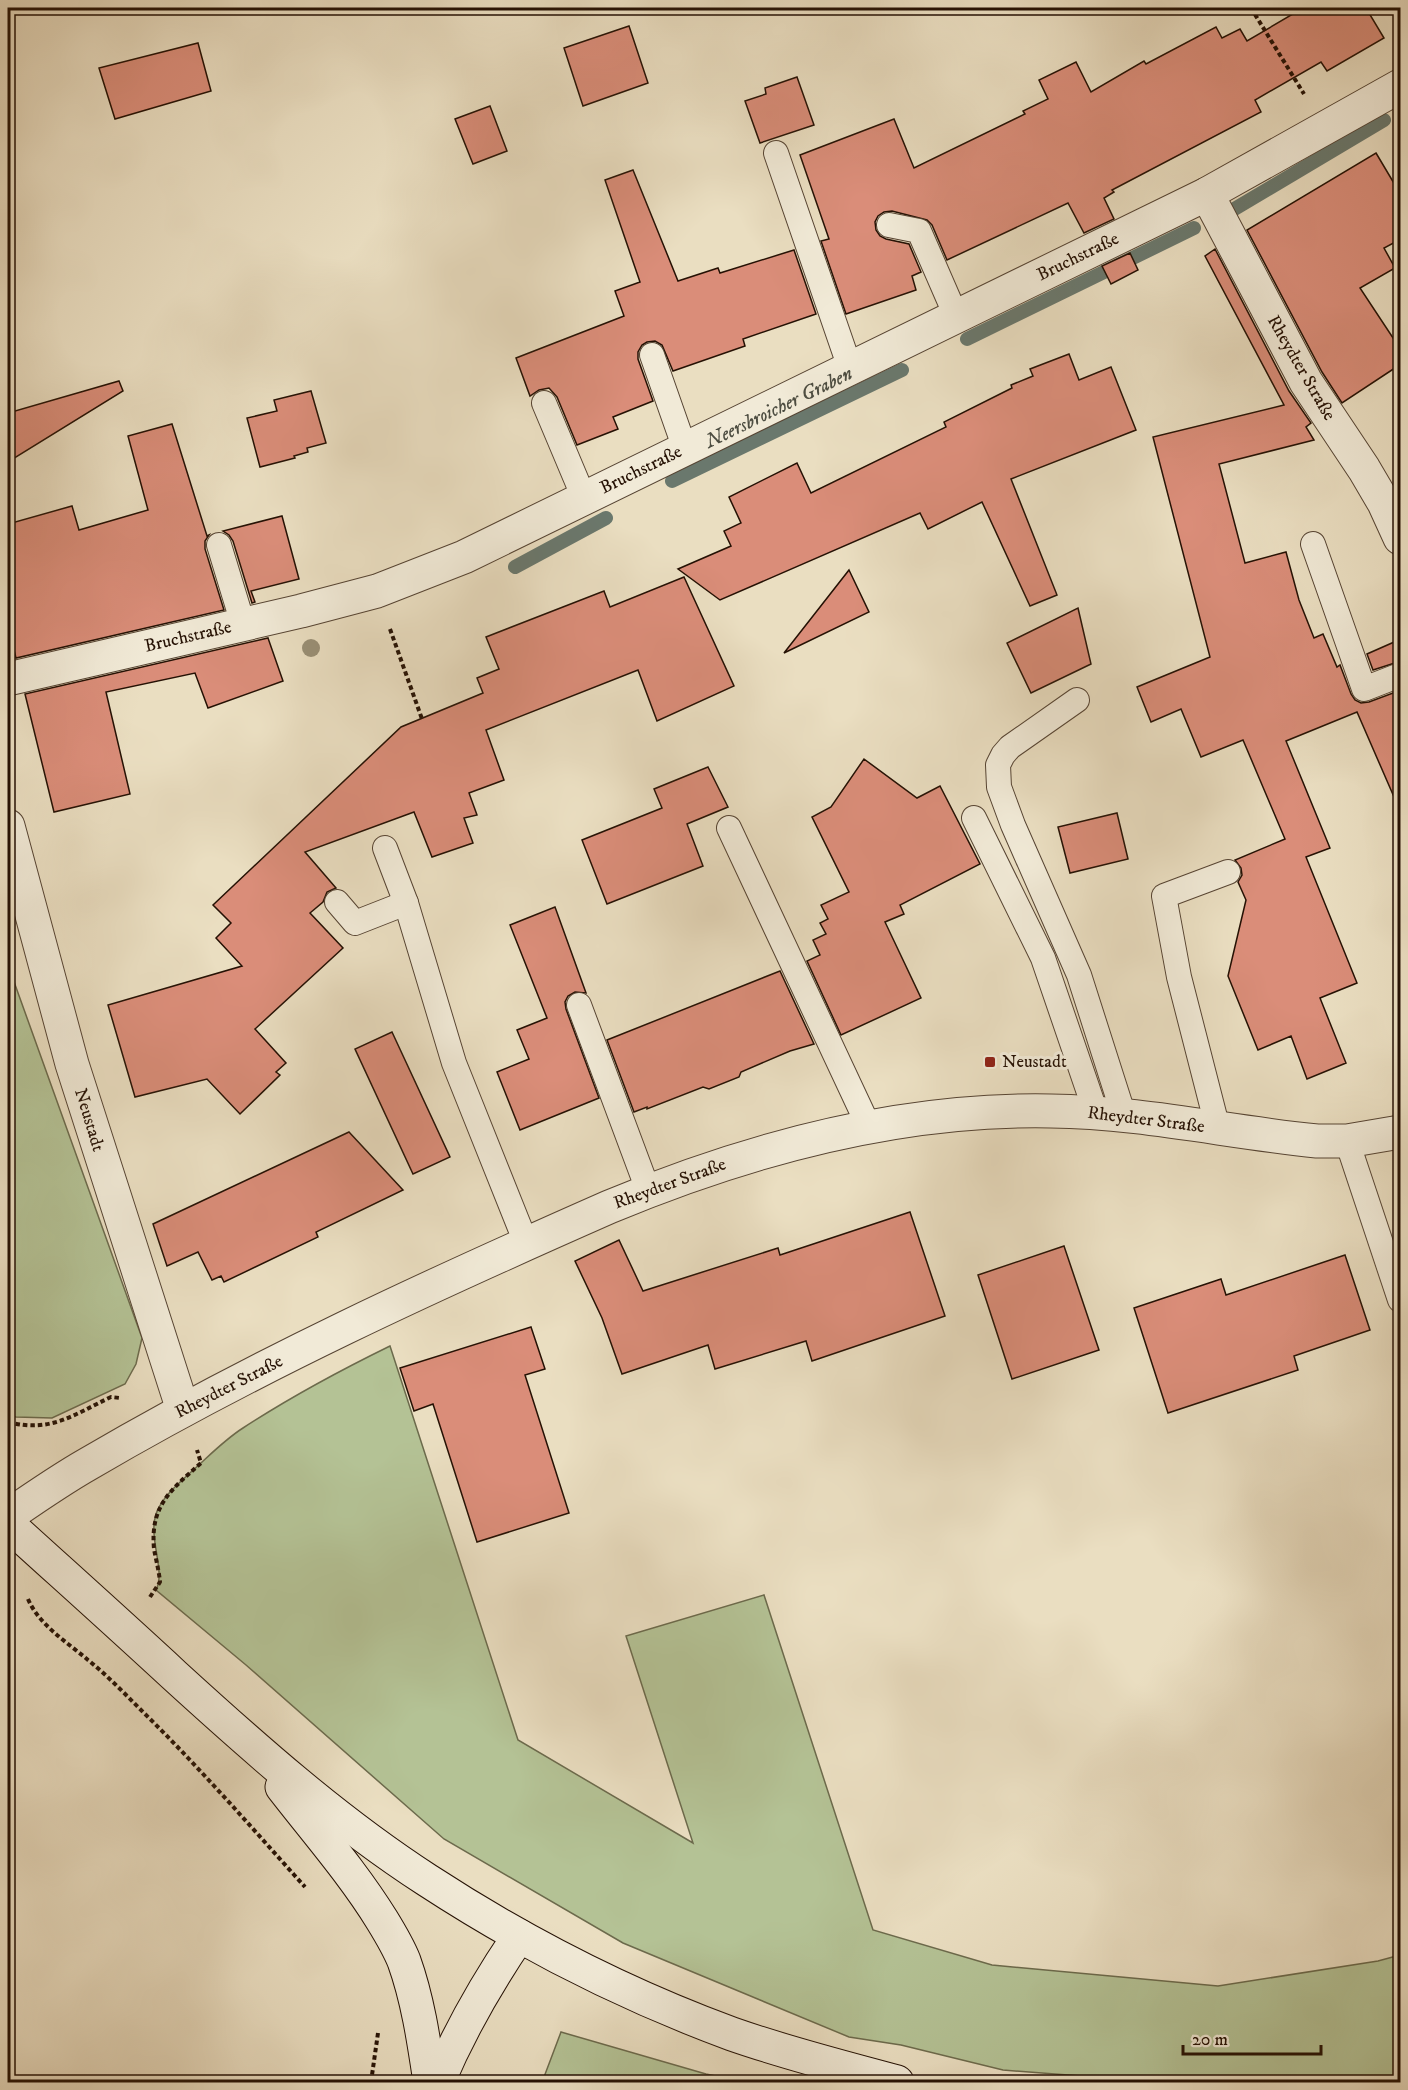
<svg xmlns="http://www.w3.org/2000/svg" width="1408" height="2090" font-family="'IM FELL DW Pica',serif">
<rect width="100%" height="100%" fill="#eadec1"/>
<filter id="stains"><feTurbulence type="fractalNoise" baseFrequency=".00333" numOctaves="4"/><feColorMatrix values="0 0 0 0 .2 0 0 0 0 .09 0 0 0 0 .02 0 0 0 .5 -.17"/></filter>
<radialGradient id="worn" r=".72"><stop offset=".6" stop-color="#630" stop-opacity="0"/><stop offset="1" stop-color="#630" stop-opacity=".3"/></radialGradient>
<!-- green -->
<g fill="#b4c295" stroke="#6c6a4c" stroke-width="1.5">
<path d="M8 965 142 1338 136 1364 125 1384 52 1418 16 1417 8 1415Z"/>
<path d="M390 1346 518 1740 693 1843 626 1636 764 1595 873 1930 992 1965 1218 1986 1378 1961 1400 1955V2077L1363 2082H1159L1003 2070 901 2045 849 2037 623 1943 444 1839 246 1665 156 1590C166 1571 148 1539 156 1514 162 1497 178 1484 191 1472 207 1458 224 1440 243 1428 289 1398 341 1370 390 1346Z"/>
<path d="M561 2032 706 2074 743 2082H558L544 2077Z"/>
</g>
<g fill="none" stroke-linecap="round" stroke-linejoin="round">
<!-- stream -->
<g stroke="#6a786d" stroke-width="14">
<path d="M1231 211 1384 120"/>
<path d="M967 339 1194 228"/>
<path d="M672 481 902 370"/>
<path d="M515 567 606 518"/>
</g>
</g>
<!-- building -->
<g fill="#da8d79" stroke="#251104" stroke-width="1.5">
<path d="M1303 8H1366L1384 38 1327 71 1321 62 1255 100 1261 112 1112 190 1114 192 1104 198 1114 219 1084 233 1068 203 947 260 932 225 927 220 892 211 884 212 878 216 875 222 876 230 880 236 886 239 909 244 921 272 912 276 916 290 846 314 821 241 829 239 800 155 894 119 914 168 1025 114 1023 111 1048 99 1039 80 1076 62 1091 92 1144 61 1146 64 1216 27 1222 38 1240 29 1247 41Z"/>
<path d="M629 26 648 83 583 106 564 48Z"/>
<path d="M198 43 211 91 115 119 99 68Z"/>
<path d="M797 77 814 125 760 143 745 101 766 94 765 88Z"/>
<path d="M490 106 507 151 473 164 455 119Z"/>
<path d="M1376 153 1401 195V239L1384 248 1395 268 1360 288 1401 350V364L1342 403 1322 372 1247 230Z"/>
<path d="M633 170 678 281 718 268 720 273 794 250 816 314 743 339 745 346 673 371 662 345 655 341 647 342 642 345 638 352V359L653 401 613 417 618 429 577 445 557 397 549 388 539 390 530 396 516 358 624 316 615 291 640 282 605 180Z"/>
<path d="M1215 249 1289 391 1311 423 1306 427 1314 440 1219 464 1245 563 1286 552 1299 600 1314 638 1323 634 1337 667 1340 665 1351 694 1355 700 1361 703 1369 702 1401 690V813L1357 712 1286 741 1330 848 1306 857 1357 983 1320 998 1346 1063 1307 1079 1291 1036 1258 1050 1228 976 1246 900 1238 882 1242 875 1241 868 1235 860 1285 839 1243 740 1201 757 1181 709 1151 722 1137 687 1210 657 1153 437 1284 405 1205 256Z"/>
<path d="M1130 253 1138 270 1111 284 1102 266Z"/>
<path d="M1069 354 1079 380 1111 367 1136 430 1011 479 1057 595 1030 606 982 502 928 529 920 513 720 600 678 569 731 546 724 531 741 523 729 497 797 463 811 493 946 427 944 422 1012 388 1011 385 1033 376 1030 369Z"/>
<path d="M119 381 123 391 8 462V413Z"/>
<path d="M311 391 326 443 307 448 308 452 294 456 295 458 260 467 247 418 277 411 274 400Z"/>
<path d="M172 424 207 536 209 535 205 541V549L224 610 16 658 8 627V524L72 506 79 530 148 510 128 436Z"/>
<path d="M282 516 299 579 251 591 255 602 252 603 233 541 229 535 223 531Z"/>
<path d="M849 570 869 612 784 653Z"/>
<path d="M684 577 734 686 657 721 638 670 486 730 504 780 469 793 477 815 464 818 473 843 432 857 414 812 305 852 336 888 327 892 323 902 310 913 343 948 255 1029 286 1063 276 1072 280 1075 240 1114 207 1079 135 1097 108 1005 242 966 216 938 231 923 213 905 401 727 483 693 477 678 499 669 486 637 604 591 610 607Z"/>
<path d="M1078 608 1091 664 1031 693 1007 643Z"/>
<path d="M268 638 283 681 208 708 195 673 106 692 130 794 54 812 25 694Z"/>
<path d="M1401 639V661L1373 670 1367 654Z"/>
<path d="M864 759 917 798 940 786 980 864 900 905 904 914 885 922 921 998 841 1035 807 961 820 955 813 940 826 934 820 923 828 919 821 905 849 892 812 817 831 807Z"/>
<path d="M708 767 728 807 687 824 703 866 607 904 582 840 662 808 654 789Z"/>
<path d="M1117 813 1128 859 1070 873 1058 827Z"/>
<path d="M555 907 586 993 575 992 568 996 565 1002 566 1009 599 1098 520 1130 497 1072 529 1059 517 1030 547 1018 510 925Z"/>
<path d="M780 971 814 1044 790 1051 741 1072 739 1077 709 1089 703 1087 647 1109V1107L634 1112 607 1040Z"/>
<path d="M392 1032 450 1157 413 1174 355 1049Z"/>
<path d="M349 1132 403 1190 316 1232 318 1237 224 1282 221 1276 212 1280 198 1252 167 1266 153 1224Z"/>
<path d="M910 1212 945 1316 812 1361 806 1341 715 1369 708 1345 622 1374 602 1318 575 1261 619 1240 643 1291 778 1248 780 1255Z"/>
<path d="M1064 1246 1099 1350 1012 1379 978 1275Z"/>
<path d="M1345 1255 1370 1330 1294 1356 1298 1370 1168 1413 1134 1308 1221 1279 1226 1295Z"/>
<path d="M531 1327 545 1369 525 1375 569 1513 477 1542 433 1404 414 1411 400 1368Z"/>
</g>
<g fill="none" stroke-linecap="round" stroke-linejoin="round">
<defs>
<g id="lane">
<path d="M776 153 850 368"/>
<path d="M889 225 919 231 956 316"/>
<path d="M652 355 685 449"/>
<path d="M544 403 584 498"/>
<path d="M1313 544 1364 689 1400 675"/>
<path d="M219 545 243 624"/>
<path d="M1077 700 1010 747 1003 755 998 765 999 787 1013 825 1079 975 1124 1116"/>
<path d="M974 818 1043 958 1096 1113"/>
<path d="M729 828 869 1127"/>
<path d="M385 848 406 903 454 1063 526 1243"/>
<path d="M337 902 355 923 406 903"/>
<path d="M579 1005 648 1190"/>
<path d="M1218 1129 1179 977 1164 896 1228 872"/>
<path d="M1347 1141 1400 1300"/>
</g>
<g id="street">
<path d="M1207 194 1306 382 1364 469 1384 503 1400 538"/>
<path d="M8 679 301 611 377 591 464 557 1207 194 1400 86"/>
<path d="M8 826 72 1064 183 1410"/>
<path d="M8 1516C34 1498 60 1480 88 1464 255 1366 432 1285 609 1207 748 1149 899 1108 1051 1111 1140 1112 1228 1132 1317 1141H1347L1400 1132"/>
</g>
<g id="secondary">
<path d="M8 1524C63 1574 119 1624 174 1675 254 1748 336 1821 427 1880 522 1942 626 1995 732 2034 786 2053 842 2067 897 2082"/>
<path d="M282 1787C316 1831 353 1873 382 1920 390 1933 398 1946 404 1961 418 2000 424 2042 430 2082"/>
<path d="M438 2082C460 2030 487 1983 519 1936"/>
</g>
</defs>
<!-- lane casing -->
<use href="#lane" stroke="#564433" stroke-width="26"/>
<!-- street casing -->
<use href="#street" stroke="#564433" stroke-width="35"/>
<!-- secondary casing -->
<use href="#secondary" stroke="#251104" stroke-width="35"/>
<!-- path -->
<g stroke="#251104" stroke-width="4" stroke-dasharray="4.5 3" stroke-linecap="butt">
<path d="M1251 8 1304 94"/>
<path d="M390 629 422 719"/>
<path d="M8 1422C51 1433 73 1415 111 1397L120 1398"/>
<path d="M150 1597 160 1582C159 1571 156 1560 154 1549 150 1505 171 1490 201 1463L197 1450"/>
<path d="M28 1599C39 1625 67 1642 88 1660 108 1676 126 1695 144 1713 200 1768 252 1828 305 1887"/>
<path d="M371 2082 378 2033"/>
</g>
<!-- lane -->
<use href="#lane" stroke="#f1ead7" stroke-width="24"/>
<!-- street -->
<use href="#street" stroke="#f1ead7" stroke-width="33"/>
<!-- secondary -->
<use href="#secondary" stroke="#f1ead7" stroke-width="33"/>
</g>
<!-- trees -->
<circle fill="#998f75" cx="311" cy="648" r="9"/>
<!-- markers -->
<rect fill="#8f2418" stroke="#f1ead7" stroke-width="2" x="984" y="1056" width="12" height="12" rx="3"/>
<g text-anchor="middle" dominant-baseline="central" stroke-width="6" stroke-linejoin="round" paint-order="stroke">
<!-- street labels -->
<g font-size="18" fill="#251104" stroke="#f1ead7">
<text transform="translate(1078 257) rotate(-26)">Bruchstraße</text>
<text transform="translate(1301 368) rotate(60)">Rheydter Straße</text>
<text transform="translate(641 470) rotate(-26)">Bruchstraße</text>
<text transform="translate(188 637) rotate(-13)">Bruchstraße</text>
<text transform="translate(89 1120) rotate(73)">Neustadt</text>
<text transform="translate(1146 1120) rotate(7)">Rheydter Straße</text>
<text transform="translate(670 1184) rotate(-20)">Rheydter Straße</text>
<text transform="translate(229 1387) rotate(-27)">Rheydter Straße</text>
</g>
<!-- poi labels -->
<g font-size="18" fill="#251104" stroke="#f1ead7" text-anchor="start">
<text x="1002" y="1062">Neustadt</text>
</g>
<!-- water labels -->
<g font-size="20" font-style="italic" fill="#4d4d41" stroke="#f1ead7">
<text transform="translate(779 408) rotate(-26)">Neersbroicher Graben</text>
</g>
</g>
<!-- margin -->
<rect width="1408" height="2090" fill="none" stroke="#eadec1" stroke-width="30"/>
<rect x="9" y="9" width="1390" height="2072" fill="none" stroke="#251104" stroke-width="3"/>
<rect x="15" y="15" width="1378" height="2060" fill="none" stroke="#251104" stroke-width="1.5"/>
<!-- scale -->
<path d="M1183 2045v9h138v-9" fill="none" stroke="#251104" stroke-width="3"/>
<text x="1192" y="2045" font-size="18" fill="#251104" stroke="#f1ead7" stroke-width="4.5" paint-order="stroke">20 m</text>
<rect width="100%" height="100%" filter="url(#stains)"/>
<rect width="100%" height="100%" fill="url(#worn)"/>
</svg>
